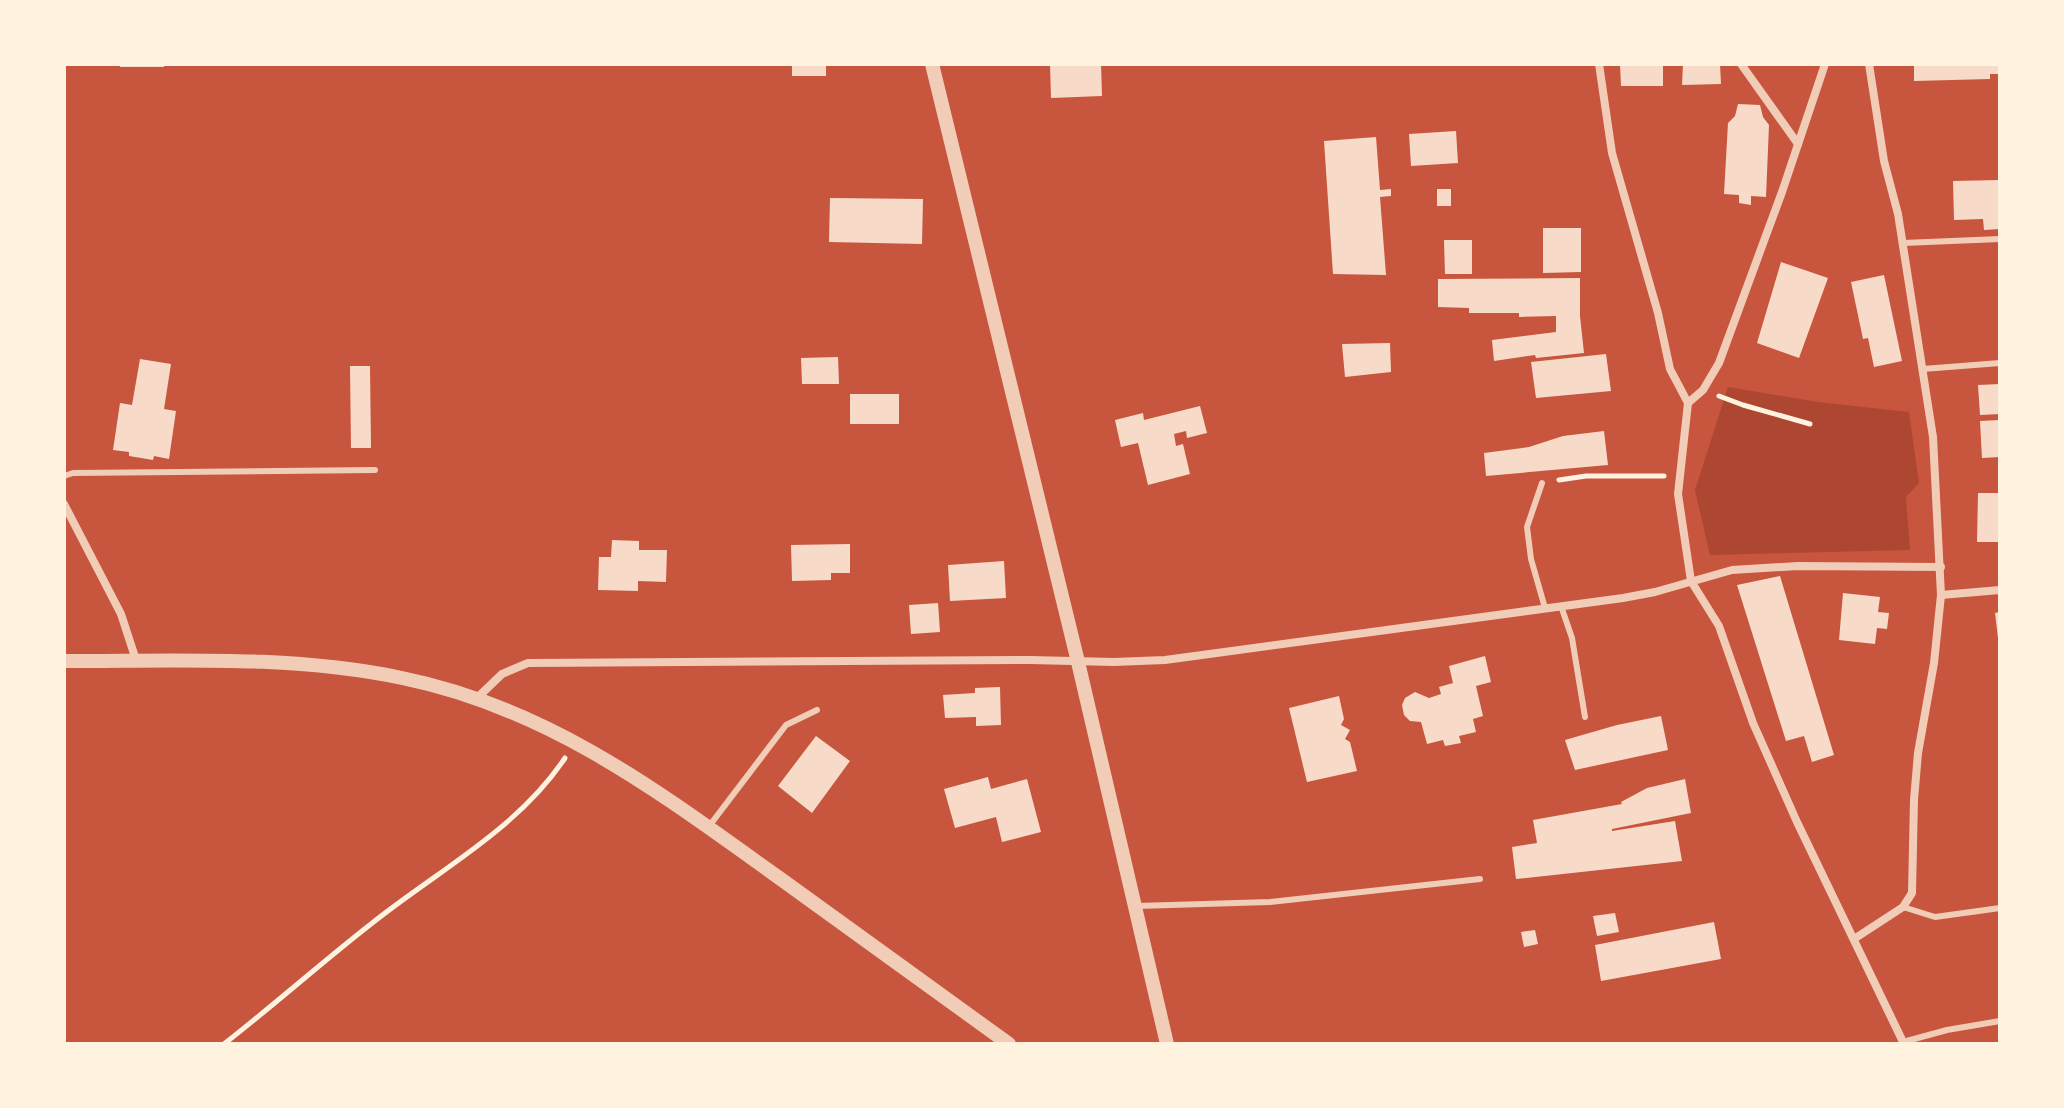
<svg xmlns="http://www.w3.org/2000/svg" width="2064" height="1108" font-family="Inter,sans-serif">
<rect width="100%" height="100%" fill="#c8553d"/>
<!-- green -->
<path fill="#ae4732" d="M1728 387 1818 402 1909 412 1919 483 1906 497 1910 550 1710 555 1695 490Z"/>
<!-- building -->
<g fill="#f7dbc8">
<rect x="120" y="64" width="44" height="3"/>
<rect x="792" y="64" width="34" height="12"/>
<path d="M1050 64H1101L1102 96 1051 98Z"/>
<path d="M1620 64H1663V86H1621Z"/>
<path d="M1683 64H1720L1721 84 1682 85Z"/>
<path d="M1914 64H2000V74H1990V79L1914 81Z"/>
<path d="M1738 104 1760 105 1763 117 1769 125 1766 197 1751 196V205L1739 203V195L1724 194 1728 123 1735 116Z"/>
<path d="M1456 131 1458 163 1411 166 1409 134Z"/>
<path d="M1376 137 1380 190 1391 189V196L1380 197 1386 275 1333 274 1324 141Z"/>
<path d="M2000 180V229L1984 230 1983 219 1954 220 1953 181Z"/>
<rect x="1437" y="189" width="14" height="17"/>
<path d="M830 198 923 199 922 244 829 242Z"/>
<path d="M1543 228H1581V272L1543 273Z"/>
<path d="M1444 240H1472V274H1445Z"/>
<path d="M1781 262 1828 278 1799 358 1757 343Z"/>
<path d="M1884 275 1902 361 1874 367 1868 338 1863 339 1851 282Z"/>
<path d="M1580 278V316L1584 353 1536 358 1535 355 1494 361 1492 340 1556 332V316L1519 317V313H1469V308L1438 307V279Z"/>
<path d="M1390 343 1391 372 1345 377 1342 344Z"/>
<path d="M1606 354 1611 391 1536 398 1531 362Z"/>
<path d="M838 357 839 384H802L801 358Z"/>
<path d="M140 359 171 364 164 409 176 411 169 459 154 456 153 460 129 456V452L113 450 120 403 132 405Z"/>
<path d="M350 366H370L371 448H351Z"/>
<path d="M2000 384V414L1980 415 1978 385Z"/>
<rect x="850" y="394" width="49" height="30"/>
<path d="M1200 406 1207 433 1187 438 1186 431 1174 434 1176 446 1183 444 1190 474 1148 485 1138 443 1121 447 1115 420 1143 413 1144 420Z"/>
<path d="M2000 420V457L1982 458 1980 421Z"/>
<path d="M1604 431 1608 465 1486 476 1484 453 1529 447 1563 436Z"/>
<path d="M1978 493H2000V542H1977Z"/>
<path d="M612 540 639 541V550H667L666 582 638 581V591L598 590 599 557H611Z"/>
<path d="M850 544V573H831V580L792 581 791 545Z"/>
<path d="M1004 561 1006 598 950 601 948 565Z"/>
<path d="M1780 576 1834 755 1812 762 1804 736 1786 741 1737 585Z"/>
<path d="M1843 593 1880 597 1878 612 1889 613 1887 629 1877 628 1875 644 1839 640Z"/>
<path d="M938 603 940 632 911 634 909 605Z"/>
<path d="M2000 612V638H1998L1995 613Z"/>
<path d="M1485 656 1491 682 1476 686 1483 716 1473 719 1476 732 1459 736 1461 743 1445 746 1443 740 1427 744 1421 722 1410 721 1404 715 1402 705 1405 698 1415 692 1429 698 1441 694 1439 687 1453 683 1449 666Z"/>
<path d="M1000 687 1001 725 976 726V717L945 718 943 695 975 693V688Z"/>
<path d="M1339 696 1344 719 1341 725 1350 730 1345 739 1350 742 1357 771 1307 782 1289 708Z"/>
<path d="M1661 716 1668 750 1575 770 1565 740 1617 725Z"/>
<path d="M816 736 850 761 812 813 778 786Z"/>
<path d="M988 777 991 789 1027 779 1041 832 1002 842 996 817 955 828 944 789Z"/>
<path d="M1685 779 1691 813 1612 829V831L1675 821 1682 861 1516 879 1512 847 1537 843 1533 820 1622 804 1621 802 1647 788Z"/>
<path d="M1615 913 1619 932 1597 936 1593 916Z"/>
<path d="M1714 922 1721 959 1601 981 1595 945Z"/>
<path d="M1535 930 1538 944 1524 947 1521 932Z"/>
</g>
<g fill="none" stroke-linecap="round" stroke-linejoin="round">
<!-- path -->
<g stroke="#fff3e0" stroke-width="5">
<path d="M1719 396 1743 405 1810 424"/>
<path d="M1559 480 1586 476H1664"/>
<path d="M224 1044C274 1005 321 963 371 924 437 871 517 830 565 758"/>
</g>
<!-- service -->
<g stroke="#f1ccb7" stroke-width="6">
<path d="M1903 243 2000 239"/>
<path d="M1923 369 2000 363"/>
<path d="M64 476 73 473 375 470"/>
<path d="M1542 483 1527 527 1531 559 1545 608"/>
<path d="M1561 606 1572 638 1585 717"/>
<path d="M710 825 786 725 817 710"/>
<path d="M1137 906 1270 902 1480 879"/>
<path d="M1903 907 1935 917 2000 908"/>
<path d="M1903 1042 1947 1030 2000 1021"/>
</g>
<!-- minor -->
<g stroke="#f1ccb7" stroke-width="8">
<path d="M1599 64 1612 153 1658 313 1670 369 1688 403 1678 494 1691 581 1719 626 1753 723 1797 822 1904 1044"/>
<path d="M1741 64 1798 144"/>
<path d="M1688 403 1703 390 1719 363 1782 192 1825 64"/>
<path d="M64 504 121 614 136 660"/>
<path d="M1941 595 2000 590"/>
<path d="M477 698 502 674 528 663 1030 660 1114 662 1165 660 1623 598 1655 592 1732 570 1798 566 1941 567"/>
<path d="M1854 939 1903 907 1912 893 1914 800 1918 753 1934 663 1941 595 1933 437 1898 214 1884 161 1869 64"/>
</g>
<!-- tertiary -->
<g stroke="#f1ccb7" stroke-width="14">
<path d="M932 64 1078 662 1167 1044"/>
<path d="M64 661C176 661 292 655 402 678 549 708 659 792 778 877 855 933 932 988 1009 1044"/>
</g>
</g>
<!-- border -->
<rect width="2064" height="1108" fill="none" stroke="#fff3e0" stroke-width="132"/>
</svg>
